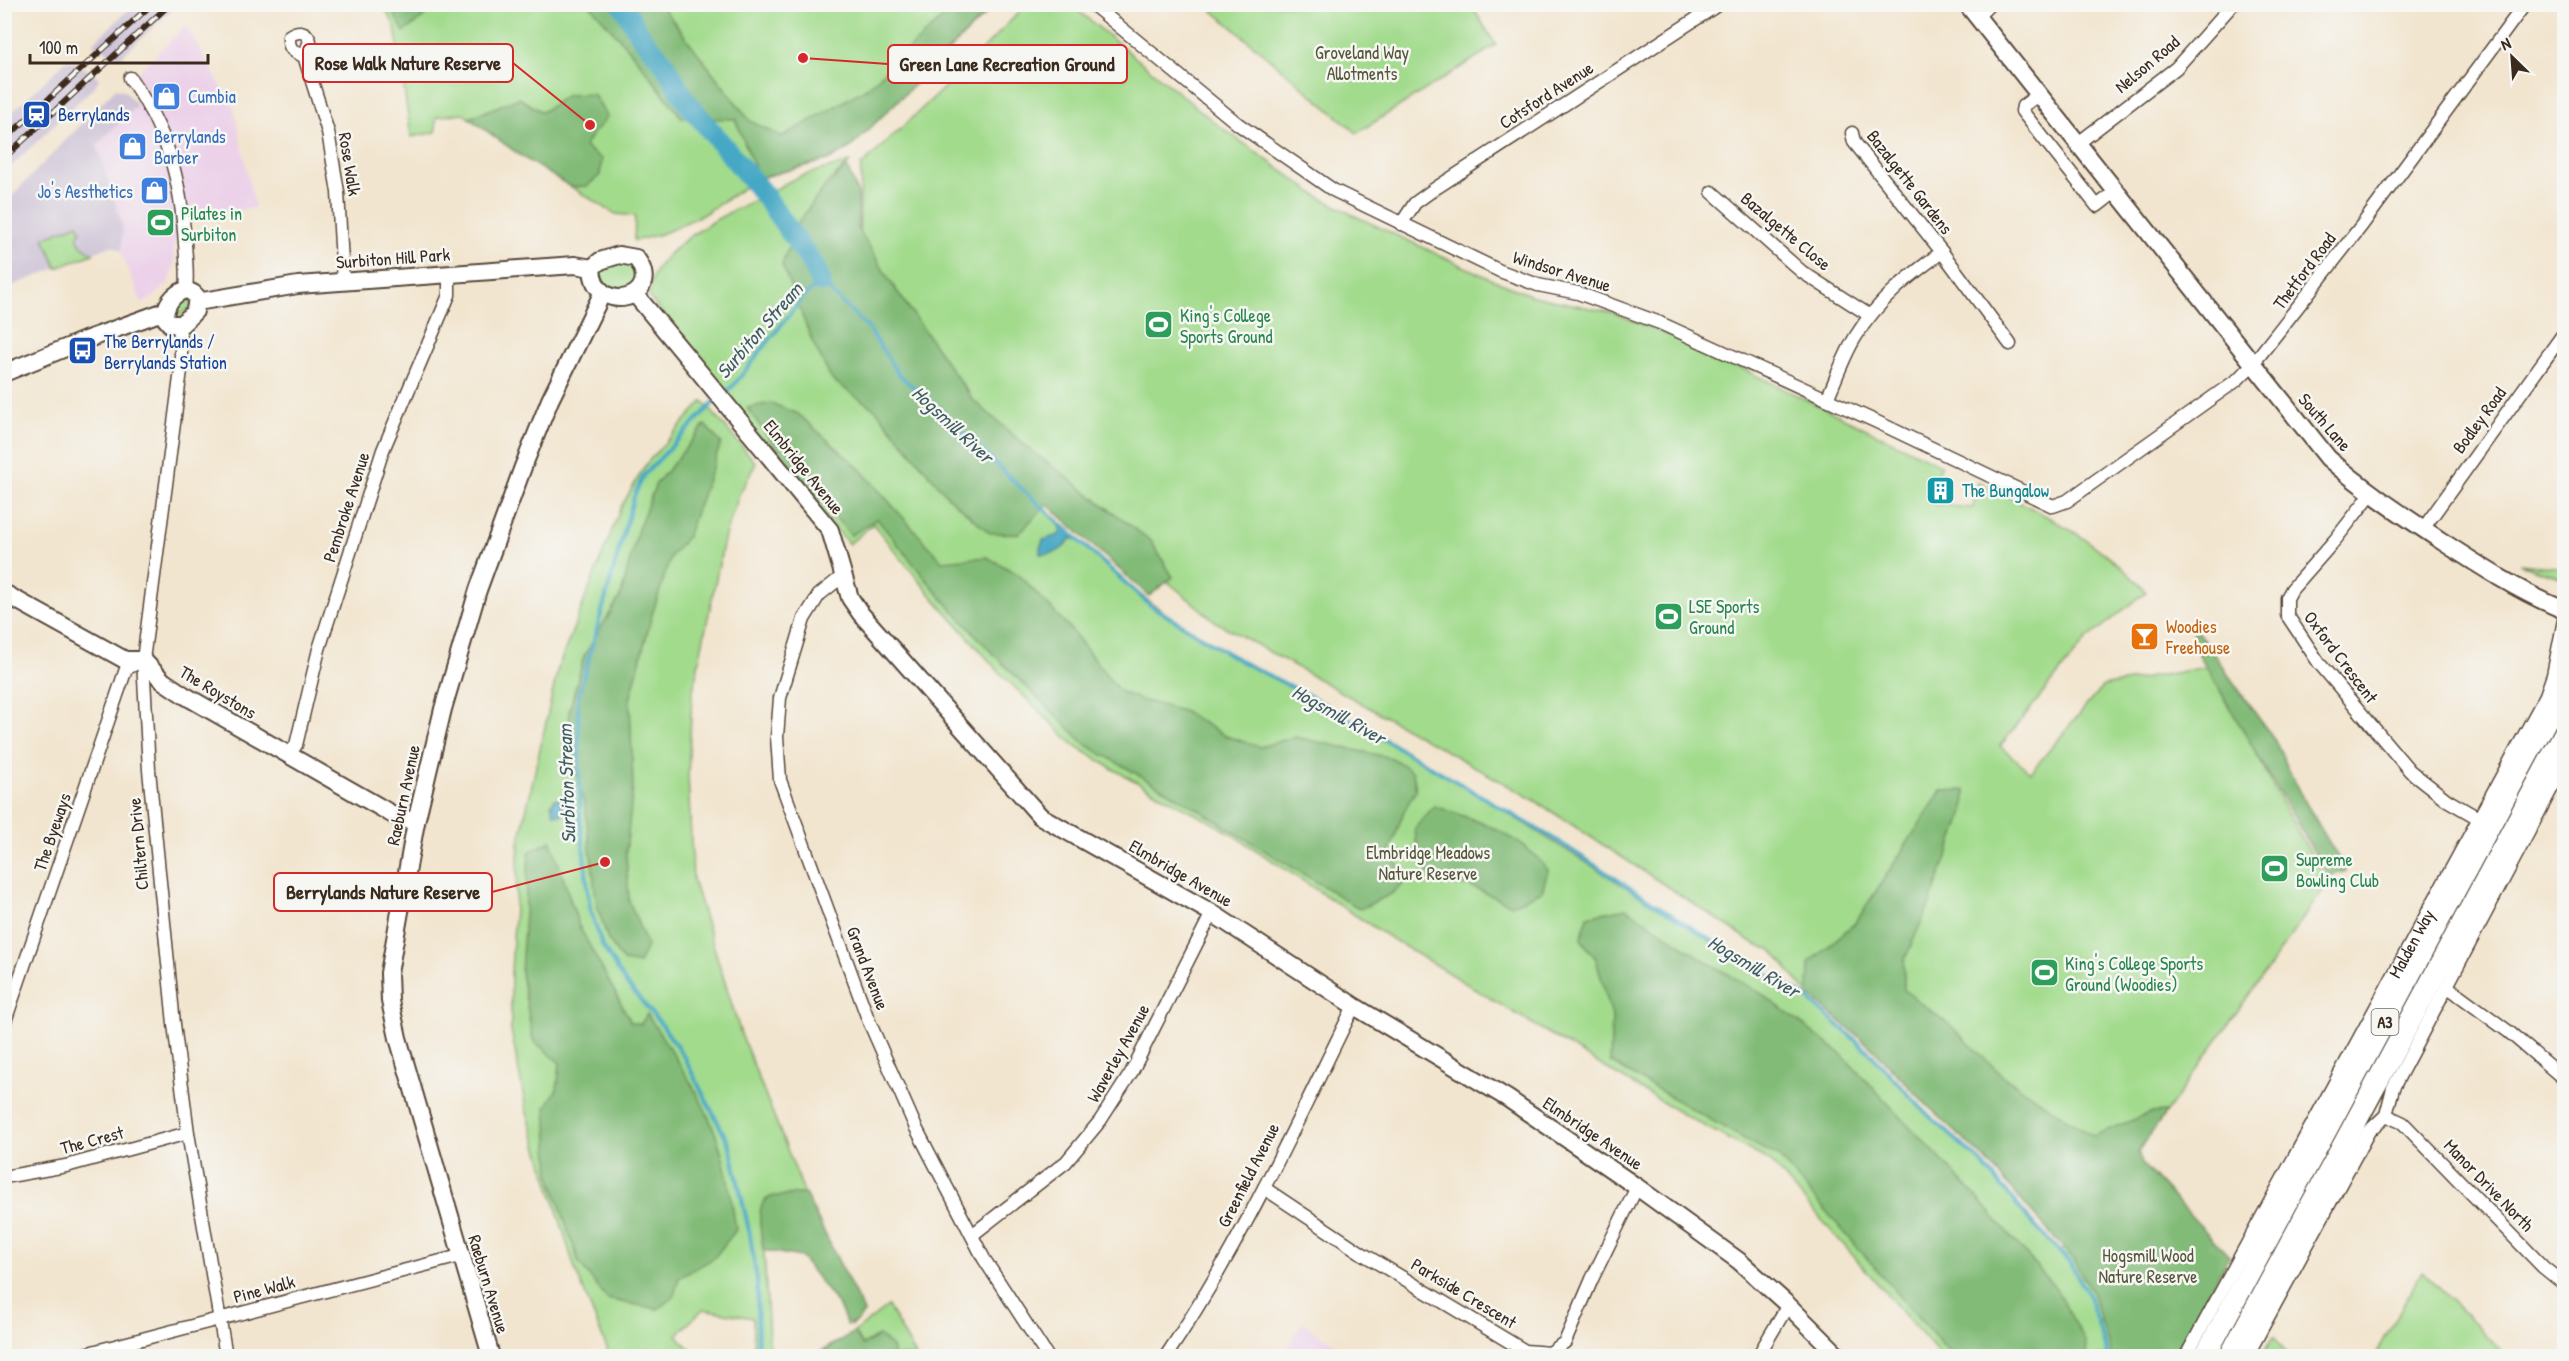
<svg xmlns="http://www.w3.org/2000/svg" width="2569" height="1361" font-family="'Patrick Hand',sans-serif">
<rect width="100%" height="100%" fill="#f6f6f2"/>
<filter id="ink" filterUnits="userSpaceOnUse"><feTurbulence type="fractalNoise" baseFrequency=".0167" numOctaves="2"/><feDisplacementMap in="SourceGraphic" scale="12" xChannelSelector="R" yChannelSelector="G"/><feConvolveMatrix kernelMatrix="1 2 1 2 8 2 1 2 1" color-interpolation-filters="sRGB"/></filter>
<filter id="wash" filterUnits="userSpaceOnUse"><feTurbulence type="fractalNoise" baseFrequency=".008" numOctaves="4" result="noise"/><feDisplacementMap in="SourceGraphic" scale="24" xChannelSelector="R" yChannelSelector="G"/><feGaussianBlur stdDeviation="1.35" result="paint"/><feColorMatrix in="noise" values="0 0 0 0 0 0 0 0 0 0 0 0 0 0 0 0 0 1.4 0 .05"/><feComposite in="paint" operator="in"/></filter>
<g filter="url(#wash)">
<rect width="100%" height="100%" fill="#f2e5cf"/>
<!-- built -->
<g fill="#ecd1e9">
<path d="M186 26 234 108 255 208 188 216 173 247 175 261 169 282 153 298 142 304 121 252 123 228 97 145 137 105 138 72Z"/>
<path d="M1303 1321 1316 1333 1357 1356H1283Z"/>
</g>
<!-- industrial -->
<g fill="#cbbfd4">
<path d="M134 5H177L120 58 92 44Z"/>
<path d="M66 61 76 63 96 75 99 79 94 87 5 172V119Z"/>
<path d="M116 88 125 91 137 105 97 145 123 228 121 252 119 249 111 246 5 289V203Z"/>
</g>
<!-- green -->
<g fill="#a3db8d" stroke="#6f8256" stroke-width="1.5">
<path d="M383 5H995L851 147 831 159 759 178 702 215 664 233 634 241 635 216 615 214 524 158 462 113 436 117V132L411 137 395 26Z"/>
<path d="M1026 5H1071L1218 125 1316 195 1355 216 1493 280 1533 296 1614 313 1693 345 1941 465 1927 501 1936 505 1973 508 1978 482C2040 511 2100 540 2146 592L2087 639 2000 746 2031 772 2103 686 2211 666 2287 813 2328 883 2138 1152 2056 1240 1985 1159 1929 1107 1872 1048 1808 994 1771 949 1760 947 1534 800 1216 622 996 438 961 400 969 393 859 251 861 166 966 67Z"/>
<path d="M1206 5H1471L1496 45 1357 133Z"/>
<path d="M850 162 826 185 793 231 769 194C797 173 818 172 850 162Z"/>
<path d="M765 196 814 266 1022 489 1134 590 1193 633 1242 662 1312 697 1442 772 1737 957 1806 997 1871 1054 1925 1112 1981 1162 2059 1252 2077 1238 2229 1256 2174 1356H1941L1770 1161 1680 1113 1384 934 1227 831 1111 768 1074 745 1000 673 931 595 873 524 849 544 773 455 649 297C651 290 651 280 654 274 671 241 732 209 765 196Z"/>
<path d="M78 224 81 231 77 237 81 245 93 254 57 268 44 238Z"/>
<path d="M621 262 630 263 639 278 630 288 608 290 598 275C604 266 611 264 621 262Z"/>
<path d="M182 297H187L192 306 175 319 171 311Z"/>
<path d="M703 401 756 463 739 495 725 535 692 695 688 776 693 880 741 1034 805 1194 864 1313 851 1326 812 1245 764 1250 770 1356H754L753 1318 703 1309 677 1335 696 1356H610L575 1269 526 1109 511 1030V972L519 843 558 668 621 507 646 464Z"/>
<path d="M2519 564 2564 568 2562 578Z"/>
<path d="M2422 1271 2507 1356H2375Z"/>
<path d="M888 1306 916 1356H813L856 1331Z"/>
<path d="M2274 1337 2288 1356H2260Z"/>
</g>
<!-- forest -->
<g fill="#82bb78" stroke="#5e724b" stroke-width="1.5">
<path d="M389 5H427L425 16 404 32Z"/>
<path d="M590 5H661L750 121 782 137 867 88 954 7 958 5H994L851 147 831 159 759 178 735 119 682 118 632 53Z"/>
<path d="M593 94 607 116C601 129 589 133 585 147L602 159 600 175 587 186 571 187 524 158 469 118 519 98 542 112 567 95Z"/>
<path d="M847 167 858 194V228L890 281 972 399 1027 447 1151 541 1173 577 1149 596 1047 504 1018 534 990 533 948 497 876 410 832 380 813 343 782 265 797 224 826 185Z"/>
<path d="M771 403 798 414 858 467 942 561 987 557 1018 574 1069 627 1119 691 1141 700 1183 711 1226 736 1260 747 1295 737 1392 758 1413 772 1416 790 1404 811 1390 850 1406 881 1391 894 1360 909 1186 802 1086 745 992 653 938 594 877 519 851 535 789 466 747 408Z"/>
<path d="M705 425 721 443 687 537 671 556 651 618 630 700 633 786 626 853 629 901 647 946 639 964 623 961 608 940 597 905 585 806 574 768 569 712 584 656 621 595 638 529 656 484Z"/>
<path d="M2190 621 2275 741 2300 793 2346 871 2328 876 2198 653Z"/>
<path d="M1965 790 1964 811 1930 903 1904 961V990L1950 1025 2005 1078 2093 1136 2150 1113 2166 1112 2138 1152 2142 1164 2229 1256 2174 1356H2112L2092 1291 2072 1258 1985 1159 1929 1107 1872 1048 1808 994 1809 963 1856 922 1941 791Z"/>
<path d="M1434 806C1476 820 1520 833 1548 870L1542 891 1512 905 1470 886 1436 883 1418 859 1415 828Z"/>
<path d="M551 841 579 926 631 1022 641 1024 647 1014C671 1051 698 1089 714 1130 726 1161 731 1197 736 1230L714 1258 679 1278 673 1298 657 1309 607 1299 579 1263 550 1176 546 1107 557 1089 560 1063 533 1040 521 973 529 852Z"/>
<path d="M1626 908 1704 960 1762 994 1840 1053 1976 1196 2056 1289 2085 1341 2087 1356H1952L1778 1156 1751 1143 1610 1062 1612 1016 1596 959 1581 939 1588 916Z"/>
<path d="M794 1194H805L864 1312 858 1321 847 1325 839 1306 801 1257 763 1250C762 1233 751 1200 775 1196 782 1195 787 1196 794 1194Z"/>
<path d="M854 1332 862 1345 879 1336 892 1347 894 1356H828L825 1350Z"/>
</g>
<!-- water -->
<g fill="#46a8c5" stroke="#406972" stroke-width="1.5">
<path d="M1057 520 1079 539H1070C1064 550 1053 555 1040 554V548L1043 540 1059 535 1061 530Z"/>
<path d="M555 799H561L563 808 561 815 554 814 551 804Z"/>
</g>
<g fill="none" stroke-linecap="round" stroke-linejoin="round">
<!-- stream -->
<g stroke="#46a8c5" stroke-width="4">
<path d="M723 394 733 386 804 296 821 282 869 329 899 375 939 409 1022 489 1150 605 1242 662 1312 697 1556 840 1737 957 1806 997 1868 1051 1925 1112 1981 1162 2033 1224 2069 1262 2088 1293 2108 1356"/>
<path d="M717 399 644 475 634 496 578 697 580 818 590 909 602 945 625 982 662 1025 684 1057 730 1146 750 1235 757 1280 758 1356"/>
</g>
<!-- river -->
<path stroke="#46a8c5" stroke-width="21" d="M622 4 640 35 664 63 686 101 765 196 814 266 821 282"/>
</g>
</g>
<g filter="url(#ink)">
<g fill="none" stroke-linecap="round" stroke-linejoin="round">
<defs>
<g id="street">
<path d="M1092 4 1238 124 1333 190 1500 271 1538 285 1578 293 1660 323 1877 422 2053 506 2067 501 2237 380 2252 365 2362 225 2525 4"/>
<path d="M1977 17 1990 4"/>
<path d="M304 56C293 52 288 49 289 36 298 30 306 30 310 41L304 56 328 132 338 192 343 281"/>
<path d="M130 78C168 131 181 180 185 244 186 259 188 276 186 290"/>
<path d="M2038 95 2023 106 2022 111 2097 206 2115 192"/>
<path d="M1852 133 1854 142 1942 252 2010 344"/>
<path d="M2077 144 2176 68 2233 4"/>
<path d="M1712 192 1802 272 1869 315"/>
<path d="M1401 224 1415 203 1433 190 1719 4"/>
<path d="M178 326 181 338V370L143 660 149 770 174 1024 188 1133 226 1356"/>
<path d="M1827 399C1836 379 1844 355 1856 336 1878 300 1909 276 1942 252"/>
<path d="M2371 494 2335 540 2292 589 2287 598V615L2319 663 2410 771 2447 800 2480 819"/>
<path d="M2423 529 2564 333"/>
<path d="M844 575 819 595 804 619 791 662 780 698 777 737 780 780 868 1019 916 1128 984 1259 1047 1356"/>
<path d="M288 756 296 745 319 649 383 450 449 295V274"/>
<path d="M2448 987 2509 1032 2564 1079"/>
<path d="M4 1024 126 669 141 661"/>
<path d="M2386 1115 2403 1123 2543 1267 2564 1284"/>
<path d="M4 1177 66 1166 188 1133"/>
<path d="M1264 1188 1363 1254 1525 1351 1550 1353 1565 1342 1592 1279 1637 1187"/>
<path d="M972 1235 1066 1162 1100 1121 1131 1073 1212 913"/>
<path d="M77 1356 460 1256"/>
<path d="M1166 1356C1240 1247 1295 1125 1354 1006"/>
<path d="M1758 1356 1788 1305"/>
<path id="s1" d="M2186 1356 2546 695 2553 675 2564 620"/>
<path d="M2247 1356 2369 1131 2386 1115 2393 1088 2564 765"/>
</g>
<g id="secondary">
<path d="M1967 4 2328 458C2363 489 2401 514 2440 540 2480 566 2520 592 2564 610"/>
<path d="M619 255 636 258C667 299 594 318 592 268L600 261Z"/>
<path d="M186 290 193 293 197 297 195 311 182 324H170L165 318C165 305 173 293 186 290Z"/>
<path d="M635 294 830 530 850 598 861 614 1040 816 1212 913 1354 1006 1507 1098 1637 1187 1739 1261 1788 1305 1839 1356"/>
<path d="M197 302 298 285 575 265 592 268"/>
<path d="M4 373 85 340 165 311"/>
<path d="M4 593 125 660H143L163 681 184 695 378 806 395 816 416 822"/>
<path d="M491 1356 398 1038 390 1001 389 973 416 822 443 709 478 590 523 467 550 400 602 294"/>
</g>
<g id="highway">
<path d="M2205 1356 2564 687"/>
<path d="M2230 1356 2564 734"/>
</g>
</defs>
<!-- street casing -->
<use href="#street" stroke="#564639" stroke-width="15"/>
<!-- secondary casing -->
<use href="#secondary" stroke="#564639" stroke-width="20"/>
<!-- highway casing -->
<use href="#highway" stroke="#564639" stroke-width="24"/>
<!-- street -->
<use href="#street" stroke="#fff" stroke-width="12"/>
<!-- secondary -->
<use href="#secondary" stroke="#fff" stroke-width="16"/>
<!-- highway -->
<use href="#highway" stroke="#fff" stroke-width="21"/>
<defs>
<g id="rail">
<path d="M4 140 152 4"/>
<path d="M4 158 170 4"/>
</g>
</defs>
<!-- rail casing -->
<use href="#rail" stroke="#3b2a1e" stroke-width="6"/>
<!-- rail -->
<use href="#rail" stroke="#f6f6f2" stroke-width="4" stroke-dasharray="11" stroke-linecap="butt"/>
</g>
</g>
<!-- icons -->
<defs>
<symbol id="shop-square" viewBox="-11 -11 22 22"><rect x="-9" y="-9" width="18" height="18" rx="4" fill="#3f7fe0" stroke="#f6f6f2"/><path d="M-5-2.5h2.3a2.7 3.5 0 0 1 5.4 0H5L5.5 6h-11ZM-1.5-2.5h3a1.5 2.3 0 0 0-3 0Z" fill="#fff"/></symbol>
<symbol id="station-square" viewBox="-11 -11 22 22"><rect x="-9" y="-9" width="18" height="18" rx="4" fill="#1a4fb4" stroke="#f6f6f2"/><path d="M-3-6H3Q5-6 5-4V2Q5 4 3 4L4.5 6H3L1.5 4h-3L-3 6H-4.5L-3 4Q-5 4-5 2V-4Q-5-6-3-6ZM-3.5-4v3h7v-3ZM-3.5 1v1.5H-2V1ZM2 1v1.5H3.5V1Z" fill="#fff"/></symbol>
<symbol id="stadium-square" viewBox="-11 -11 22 22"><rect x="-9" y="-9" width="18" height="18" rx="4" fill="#2e9e5b" stroke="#f6f6f2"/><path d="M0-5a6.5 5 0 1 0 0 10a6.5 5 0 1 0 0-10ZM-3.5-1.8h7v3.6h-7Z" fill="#fff"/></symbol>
<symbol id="bus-square" viewBox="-11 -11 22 22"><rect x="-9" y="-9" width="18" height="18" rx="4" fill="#1a4fb4" stroke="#f6f6f2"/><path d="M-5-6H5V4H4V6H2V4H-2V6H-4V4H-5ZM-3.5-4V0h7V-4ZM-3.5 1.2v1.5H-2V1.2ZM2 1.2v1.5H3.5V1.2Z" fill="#fff"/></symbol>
<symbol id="building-square" viewBox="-11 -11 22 22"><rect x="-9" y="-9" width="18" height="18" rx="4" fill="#0f9aa8" stroke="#f6f6f2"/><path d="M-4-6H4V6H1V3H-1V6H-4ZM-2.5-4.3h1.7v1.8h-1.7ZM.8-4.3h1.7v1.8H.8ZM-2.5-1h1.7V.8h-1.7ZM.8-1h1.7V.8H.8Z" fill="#fff"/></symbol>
<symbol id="bar-square" viewBox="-11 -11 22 22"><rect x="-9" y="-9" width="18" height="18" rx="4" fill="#e8710a" stroke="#f6f6f2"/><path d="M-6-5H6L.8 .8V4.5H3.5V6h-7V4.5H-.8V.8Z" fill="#fff"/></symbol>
</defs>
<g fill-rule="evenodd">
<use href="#shop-square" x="150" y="80" width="33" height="33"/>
<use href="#station-square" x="20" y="98" width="33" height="33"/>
<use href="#shop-square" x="116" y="130" width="33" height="33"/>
<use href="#shop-square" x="138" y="174" width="33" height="33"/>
<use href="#stadium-square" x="144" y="206" width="33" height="33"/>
<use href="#stadium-square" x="1142" y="308" width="33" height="33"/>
<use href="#bus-square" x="66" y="334" width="33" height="33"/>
<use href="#building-square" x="1924" y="474" width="33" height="33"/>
<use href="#stadium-square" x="1652" y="600" width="33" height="33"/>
<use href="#bar-square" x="2128" y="620" width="33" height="33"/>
<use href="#stadium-square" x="2258" y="852" width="33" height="33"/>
<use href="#stadium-square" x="2028" y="956" width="33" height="33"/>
</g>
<g text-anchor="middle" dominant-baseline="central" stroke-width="5" stroke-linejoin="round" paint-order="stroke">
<!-- shield labels -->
<rect fill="#f6f6f2" stroke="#73675e" stroke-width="1.5" x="2371.5" y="1009" width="27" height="26" rx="4.5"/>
<g font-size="16" font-weight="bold" fill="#3b2a1e">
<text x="2385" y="1022">A3</text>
</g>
<!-- park labels -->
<g font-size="18" fill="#55563a" stroke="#f6f6f2">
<text x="1362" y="52">Groveland Way<tspan x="1362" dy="21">Allotments</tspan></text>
<text x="1428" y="852">Elmbridge Meadows<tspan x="1428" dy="21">Nature Reserve</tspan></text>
<text x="2148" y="1255">Hogsmill Wood<tspan x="2148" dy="21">Nature Reserve</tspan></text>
</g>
<!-- street labels -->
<g font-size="18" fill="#3b2a1e" stroke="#f6f6f2">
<text transform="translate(2147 64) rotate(-40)">Nelson Road</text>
<text transform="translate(1546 95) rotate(-33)">Cotsford Avenue</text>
<text transform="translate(350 164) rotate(81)">Rose Walk</text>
<text transform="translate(1910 182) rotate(52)">Bazalgette Gardens</text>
<text transform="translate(1786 231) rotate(40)">Bazalgette Close</text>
<text transform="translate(393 258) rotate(-4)">Surbiton Hill Park</text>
<text transform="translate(1562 271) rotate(17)">Windsor Avenue</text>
<text transform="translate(2304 271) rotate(-53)">Thetford Road</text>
<text transform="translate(2479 420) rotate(-54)">Bodley Road</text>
<text transform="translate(2325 422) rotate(49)">South Lane</text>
<text transform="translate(804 467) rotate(51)">Elmbridge Avenue</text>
<text transform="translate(346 507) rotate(-72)">Pembroke Avenue</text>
<text transform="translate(2341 657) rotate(53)">Oxford Crescent</text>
<text transform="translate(218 692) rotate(31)">The Roystons</text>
<text transform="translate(403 795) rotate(-78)">Raeburn Avenue</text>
<text transform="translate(52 832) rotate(-71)">The Byeways</text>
<text transform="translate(138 844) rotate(-95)">Chiltern Drive</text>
<text transform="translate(1181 873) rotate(30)">Elmbridge Avenue</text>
<text stroke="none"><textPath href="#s1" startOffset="470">Malden Way</textPath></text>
<text transform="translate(868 968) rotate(69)">Grand Avenue</text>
<text transform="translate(1118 1053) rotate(-61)">Waverley Avenue</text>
<text transform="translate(1593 1133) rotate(34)">Elmbridge Avenue</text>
<text transform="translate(92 1140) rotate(-15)">The Crest</text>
<text transform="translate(1248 1175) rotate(-63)">Greenfield Avenue</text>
<text transform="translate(2489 1185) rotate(46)">Manor Drive North</text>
<text transform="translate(489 1284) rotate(73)">Raeburn Avenue</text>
<text transform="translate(264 1289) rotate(-15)">Pine Walk</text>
<text transform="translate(1464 1293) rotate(31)">Parkside Crescent</text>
</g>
<!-- shop labels -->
<g font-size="18" fill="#366cbe" stroke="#f6f6f2" text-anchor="start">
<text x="188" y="96">Cumbia</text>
<text x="154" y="136">Berrylands<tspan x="154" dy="21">Barber</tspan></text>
<text x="133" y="191" text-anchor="end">Jo's Aesthetics</text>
</g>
<!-- transit labels -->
<g font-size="18" fill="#164399" stroke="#f6f6f2" text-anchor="start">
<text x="58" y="114">Berrylands</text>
<text x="104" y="341">The Berrylands /<tspan x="104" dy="21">Berrylands Station</tspan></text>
</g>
<!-- leisure labels -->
<g font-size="18" fill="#27864d" stroke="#f6f6f2" text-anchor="start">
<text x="181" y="213">Pilates in<tspan x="181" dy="21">Surbiton</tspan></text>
<text x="1180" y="315">King's College<tspan x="1180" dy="21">Sports Ground</tspan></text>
<text x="1689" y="606">LSE Sports<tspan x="1689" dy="21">Ground</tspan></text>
<text x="2296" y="859">Supreme<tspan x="2296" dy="21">Bowling Club</tspan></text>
<text x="2065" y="963">King's College Sports<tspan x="2065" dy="21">Ground (Woodies)</tspan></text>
</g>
<!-- culture labels -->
<g font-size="18" fill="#0d838f" stroke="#f6f6f2" text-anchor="start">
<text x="1962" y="490">The Bungalow</text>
</g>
<!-- food labels -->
<g font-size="18" fill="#c56008" stroke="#f6f6f2" text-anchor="start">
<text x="2166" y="626">Woodies<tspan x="2166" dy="21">Freehouse</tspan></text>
</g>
<!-- water labels -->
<g font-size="20" font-style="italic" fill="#3f5c61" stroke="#f6f6f2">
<text transform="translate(759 330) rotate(-49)">Surbiton Stream</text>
<text transform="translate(953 424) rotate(43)">Hogsmill River</text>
<text transform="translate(1339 714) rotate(29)">Hogsmill River</text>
<text transform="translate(566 784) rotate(-92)">Surbiton Stream</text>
<text transform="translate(1754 966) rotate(31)">Hogsmill River</text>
</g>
</g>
<!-- callouts -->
<path fill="none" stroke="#d62828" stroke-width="2" d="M590 125L513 63M803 58L888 64M605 862L492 892"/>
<g fill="#d62828" stroke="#f6f6f2" stroke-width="2">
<circle cx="590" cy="125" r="6"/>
<circle cx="803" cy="58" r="6"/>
<circle cx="605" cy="862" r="6"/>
</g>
<g fill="#f6f6f2" stroke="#d62828" stroke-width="2">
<rect x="303" y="44" width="210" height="38" rx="6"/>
<rect x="888" y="45" width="239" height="38" rx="6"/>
<rect x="274" y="873" width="218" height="38" rx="6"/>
</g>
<g font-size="20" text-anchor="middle" font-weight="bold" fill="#3b2a1e">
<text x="408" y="70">Rose Walk Nature Reserve</text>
<text x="1007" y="71">Green Lane Recreation Ground</text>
<text x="383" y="899">Berrylands Nature Reserve</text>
</g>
<!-- margin -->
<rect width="2569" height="1361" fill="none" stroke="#f6f6f2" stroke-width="24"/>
<!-- north arrow -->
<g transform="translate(2512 57) rotate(335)" stroke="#f6f6f2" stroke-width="4.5" paint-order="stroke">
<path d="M0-4.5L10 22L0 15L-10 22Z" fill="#3b2a1e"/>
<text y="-9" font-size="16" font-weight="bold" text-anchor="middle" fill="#3b2a1e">N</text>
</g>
<!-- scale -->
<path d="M30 54v9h178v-9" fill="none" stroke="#3b2a1e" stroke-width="3"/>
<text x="39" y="54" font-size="18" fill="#3b2a1e" stroke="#f6f6f2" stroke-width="4.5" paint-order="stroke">100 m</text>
</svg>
